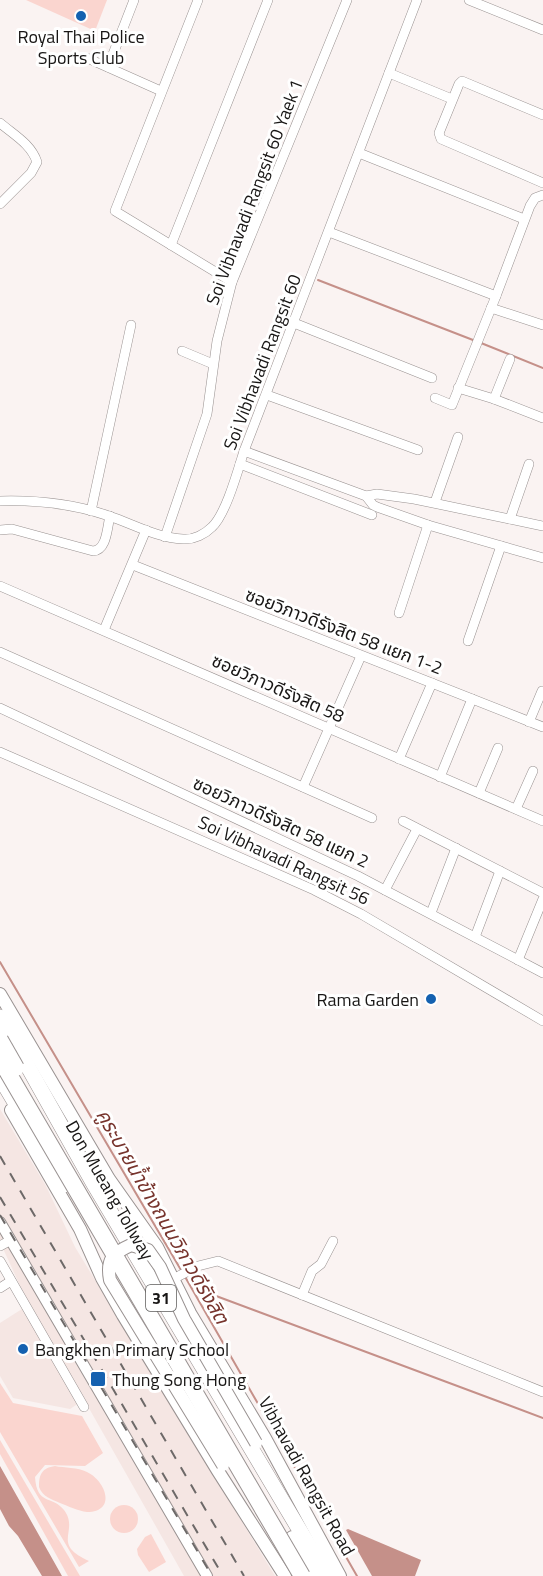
<svg xmlns="http://www.w3.org/2000/svg" width="543" height="1576" font-family="'Titillium Web','Noto Sans Thai',sans-serif">
<rect width="100%" height="100%" fill="#faf3f2"/>
<!-- built -->
<g fill="#f5e6e3">
<path d="M0 1109 46 1186 75 1247 275 1576H184L22 1290 0 1242Z"/>
<path d="M22 1309 79 1403 70 1409 13 1398 0 1376V1323Z"/>
</g>
<!-- green -->
<g fill="#fad5cf">
<path d="M26 0H107L95 31Z"/>
<path d="M0 1383 13 1403 82 1416 103 1453 85 1466 45 1465 35 1477C37 1506 52 1495 64 1510 80 1531 50 1544 89 1561L79 1567 0 1432Z"/>
<path d="M0 1440 80 1576H68L0 1454Z"/>
<path d="M55 1466C64 1468 78 1467 87 1472 106 1481 117 1512 87 1512 78 1511 68 1506 60 1503 51 1499 43 1497 39 1487 39 1474 42 1468 55 1466Z"/>
<circle cx="124" cy="1519" r="14"/>
<path d="M151 1534 166 1562 149 1572 138 1555 137 1549 145 1537Z"/>
</g>
<!-- water -->
<g fill="#c59089">
<path d="M0 1466 62 1576H42L18 1536 9 1526 0 1509Z"/>
<path d="M348 1529 421 1560 415 1576H372L346 1530Z"/>
</g>
<g fill="none" stroke-linecap="round" stroke-linejoin="round">
<!-- stream -->
<g stroke="#c59089" stroke-width="2">
<path d="M318 280 473 340"/>
<path d="M481 343 543 368"/>
<path d="M0 962 181 1270"/>
<path d="M184 1275 357 1576"/>
<path d="M192 1287 543 1418"/>
</g>
<defs>
<g id="minor">
<path d="M198 0 115 211 232 282"/>
<path d="M469 0 543 30"/>
<path d="M87 58 161 91"/>
<path d="M108 67 134 0"/>
<path d="M389 73 452 99"/>
<path d="M543 115 462 81 459 84 439 133 441 139 543 183"/>
<path d="M0 123C14 135 31 144 37 162L31 173 0 204"/>
<path d="M359 153 524 219"/>
<path d="M329 232 496 296"/>
<path d="M171 245 268 0"/>
<path d="M491 308 543 325"/>
<path d="M294 323 432 378"/>
<path d="M182 351 213 364"/>
<path d="M458 388 494 399 543 418"/>
<path d="M267 395 418 450"/>
<path d="M435 398 452 405 496 296 530 206 535 198 543 195"/>
<path d="M494 399 510 359"/>
<path d="M244 451 366 496 373 505 377 507 428 525 543 558"/>
<path d="M240 464 372 515"/>
<path d="M366 496 377 494 414 499 543 526"/>
<path d="M0 501C36 500 74 504 109 516 133 524 157 538 183 539 194 540 205 534 212 527 226 514 238 470 244 451L417 0"/>
<path d="M435 502 458 437"/>
<path d="M91 511 131 325"/>
<path d="M510 519 529 464"/>
<path d="M0 530 12 529 93 551C107 550 107 528 110 516"/>
<path d="M165 537 207 414 217 341 232 282 347 0"/>
<path d="M133 565 543 727"/>
<path d="M0 586 543 821"/>
<path d="M399 613 428 525"/>
<path d="M104 630 146 530"/>
<path d="M468 641 501 546"/>
<path d="M0 652 372 818"/>
<path d="M0 708 358 876 543 973"/>
<path d="M529 722 542 691"/>
<path d="M0 752 314 890 361 914 543 1021"/>
<path d="M399 759 432 683"/>
<path d="M440 777 472 699"/>
<path d="M303 787 361 656"/>
<path d="M479 793 498 748"/>
<path d="M516 809 533 771"/>
<path d="M403 821 543 893"/>
<path d="M385 890 417 829"/>
<path d="M431 913 456 848"/>
<path d="M475 937 500 871"/>
<path d="M518 960 543 899"/>
<path d="M0 1246 11 1240"/>
<path d="M0 1261 84 1407"/>
<path d="M173 1279 198 1266 218 1261 543 1392"/>
<path d="M0 1288 11 1281"/>
<path d="M302 1295 312 1271 321 1264 333 1241"/>
</g>
<path id="tertiary" d="M0 1222 207 1576"/>
<g id="secondary">
<path d="M0 994 109 1179 157 1247 190 1313 265 1438 340 1576"/>
<path d="M11 1110 80 1229 102 1278 123 1315 218 1471 285 1576"/>
</g>
<g id="trunk">
<path d="M0 1017 95 1186 327 1576"/>
<path d="M0 1077 64 1185"/>
</g>
<path id="motorway" d="M293 1539 315 1576"/>
</defs>
<!-- minor casing -->
<use href="#minor" stroke="#999291" stroke-width="10"/>
<!-- tertiary casing -->
<use href="#tertiary" stroke="#999291" stroke-width="12"/>
<!-- secondary casing -->
<use href="#secondary" stroke="#999291" stroke-width="14"/>
<!-- trunk casing -->
<use href="#trunk" stroke="#999291" stroke-width="16"/>
<!-- motorway casing -->
<use href="#motorway" stroke="#999291" stroke-width="18"/>
<!-- minor -->
<use href="#minor" stroke="#fff" stroke-width="9"/>
<!-- tertiary -->
<use href="#tertiary" stroke="#fff" stroke-width="10"/>
<!-- secondary -->
<use href="#secondary" stroke="#fff" stroke-width="12"/>
<!-- trunk -->
<use href="#trunk" stroke="#fff" stroke-width="15"/>
<!-- motorway -->
<use href="#motorway" stroke="#fff" stroke-width="16"/>
<!-- rail -->
<g stroke="#6d6968" stroke-width="2" stroke-dasharray="10 10" stroke-linecap="butt">
<path d="M0 1156 244 1576"/>
<path d="M0 1197 223 1576"/>
<path d="M0 1215 212 1576"/>
</g>
<defs>
<path id="secondary-bridge" d="M223 1465 110 1280C106 1259 113 1253 131 1245L148 1250 160 1267 184 1319 256 1443"/>
<g id="motorway-bridge">
<path d="M0 1040 16 1068"/>
<path d="M0 1059 302 1576"/>
</g>
</defs>
<!-- secondary-bridge casing -->
<use href="#secondary-bridge" stroke="#999291" stroke-width="14" stroke-linecap="butt"/>
<!-- motorway-bridge casing -->
<use href="#motorway-bridge" stroke="#999291" stroke-width="18" stroke-linecap="butt"/>
<!-- secondary-bridge -->
<use href="#secondary-bridge" stroke="#fff" stroke-width="12"/>
<!-- motorway-bridge -->
<use href="#motorway-bridge" stroke="#fff" stroke-width="16"/>
</g>
<!-- markers -->
<g fill="#1461b0" stroke="#fff" stroke-width="2">
<circle cx="81" cy="16" r="6"/>
<circle cx="431" cy="999" r="6"/>
<circle cx="23" cy="1349" r="6"/>
<rect x="90" y="1371" width="16" height="16" rx="3"/>
</g>
<g text-anchor="middle" dominant-baseline="central" stroke-width="6" stroke-linejoin="round" paint-order="stroke">
<!-- shield labels -->
<rect fill="#fff" stroke="#5d5c5b" stroke-width="1.5" x="146" y="1285" width="30" height="26" rx="4.5"/>
<g font-size="16" font-weight="bold" fill="#181615">
<text x="161" y="1298">31</text>
</g>
<!-- poi labels -->
<g font-size="18" fill="#181615" stroke="#fff" text-anchor="start">
<text x="81" y="36" text-anchor="middle">Royal Thai Police<tspan x="81" dy="21">Sports Club</tspan></text>
<text x="419" y="999" text-anchor="end">Rama Garden</text>
<text x="35" y="1349">Bangkhen Primary School</text>
<text x="112" y="1379">Thung Song Hong</text>
</g>
<!-- street labels -->
<g font-size="18" fill="#181615" stroke="#fff">
<text transform="translate(254 192) rotate(-69)">Soi Vibhavadi Rangsit 60 Yaek 1</text>
<text transform="translate(262 362) rotate(-69)">Soi Vibhavadi Rangsit 60</text>
<text transform="translate(344 631) rotate(21)">ซอยวิภาวดีรังสิต 58 แยก 1-2</text>
<text transform="translate(278 688) rotate(24)">ซอยวิภาวดีรังสิต 58</text>
<text transform="translate(281 822) rotate(25)">ซอยวิภาวดีรังสิต 58 แยก 2</text>
<text transform="translate(284 860) rotate(25)">Soi Vibhavadi Rangsit 56</text>
<text transform="translate(110 1190) rotate(60)">Don Mueang Tollway</text>
<text transform="translate(307 1476) rotate(61)">Vibhavadi Rangsit Road</text>
</g>
<!-- water labels -->
<g font-size="20" font-style="italic" fill="#77342d" stroke="#fff">
<text transform="translate(163 1216) rotate(60)">คูระบายน้ำข้างถนนวิภาวดีรังสิต</text>
</g>
</g>
</svg>
